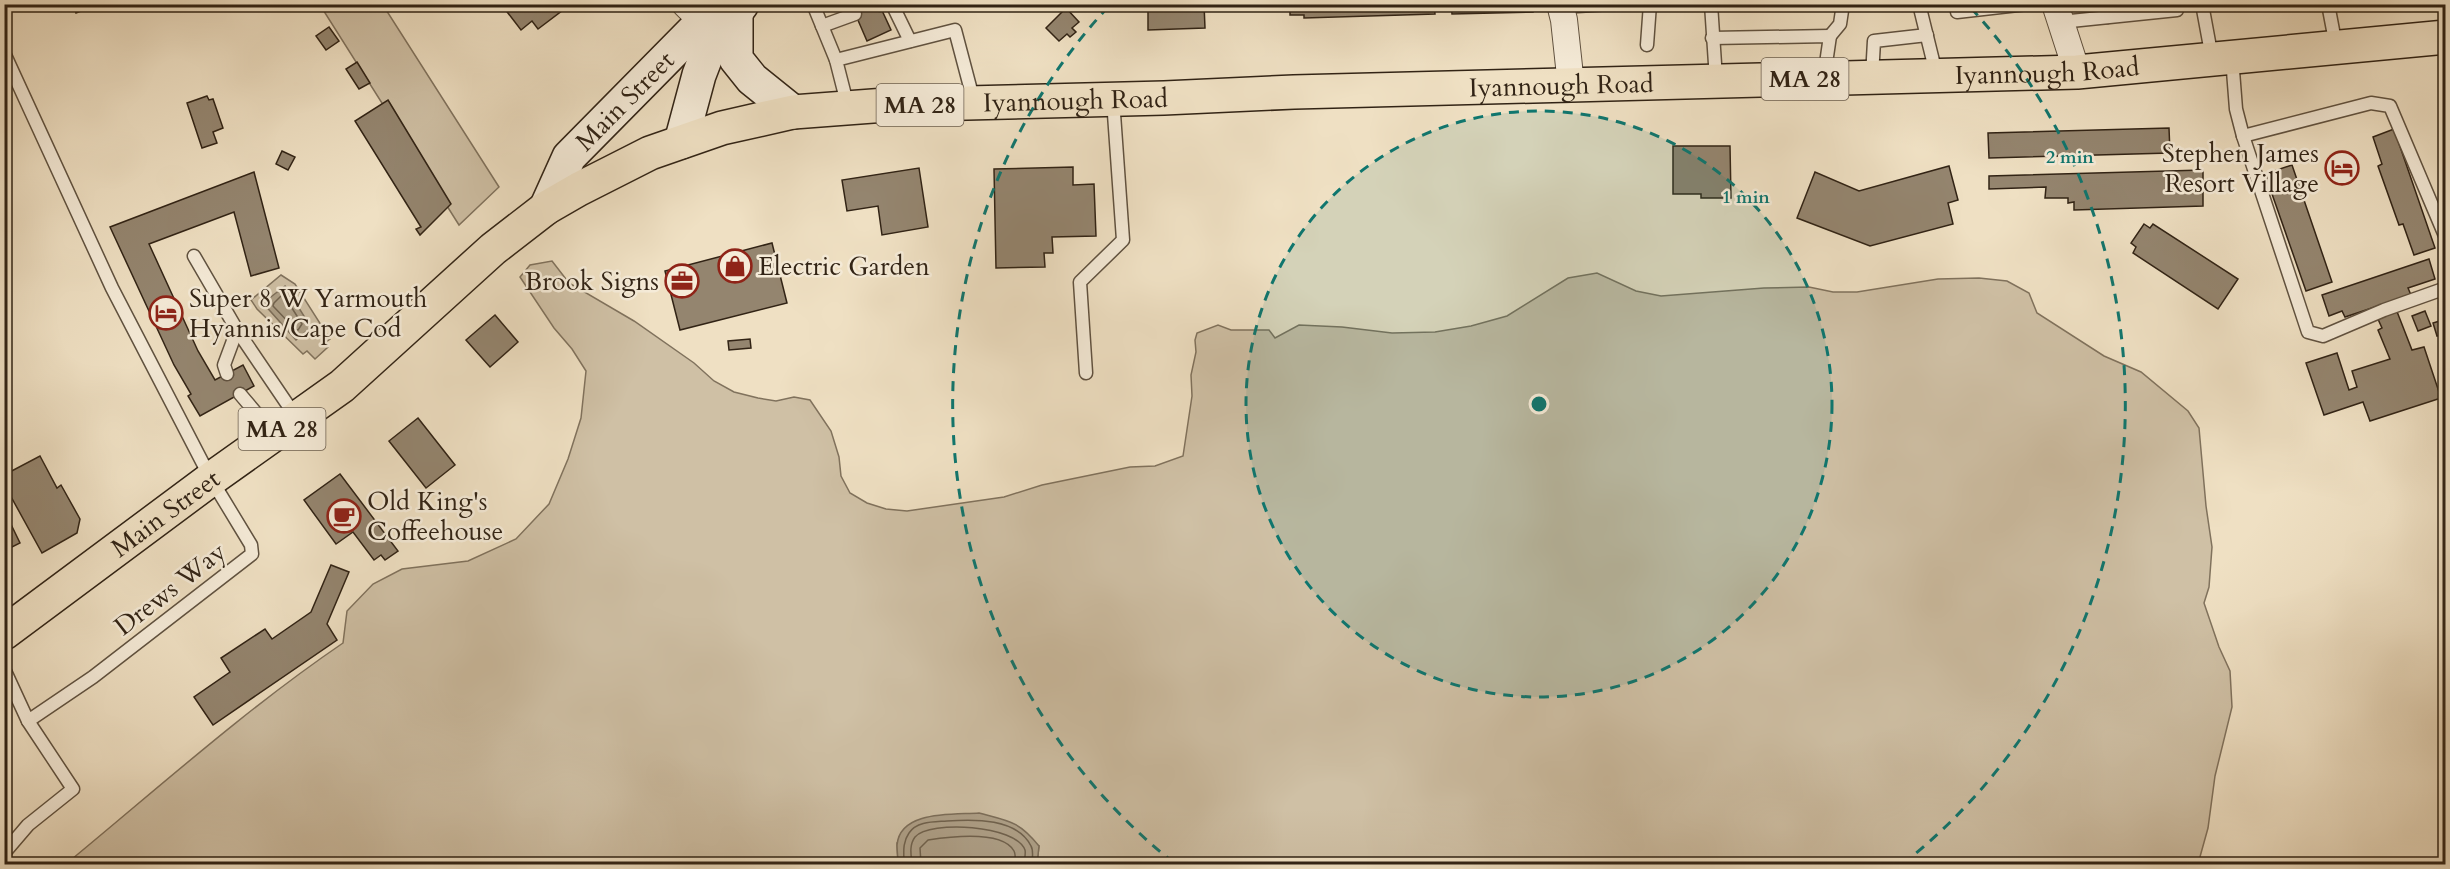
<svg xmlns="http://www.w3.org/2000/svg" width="2450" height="869" font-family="Cardo,serif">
<rect width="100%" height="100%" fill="#efe0c3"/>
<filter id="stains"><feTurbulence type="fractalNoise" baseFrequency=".00333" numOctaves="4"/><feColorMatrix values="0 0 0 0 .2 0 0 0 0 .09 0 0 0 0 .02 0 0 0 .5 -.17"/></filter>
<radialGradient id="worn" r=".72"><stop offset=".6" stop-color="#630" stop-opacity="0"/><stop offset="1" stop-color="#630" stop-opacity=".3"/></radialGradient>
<!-- green -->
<g fill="#cfc0a5" stroke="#80725d" stroke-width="1.5">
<path d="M320 5H383L499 187 459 225Z"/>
<path d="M552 261 569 283 634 321 694 363 714 381 734 392 758 398 776 401 794 397 810 400 831 431 839 457 841 476 850 493 867 503 886 509 907 511 1004 497 1042 485 1130 467 1155 466 1183 456 1192 396 1191 375 1196 352 1195 340 1197 333 1218 325 1231 330H1269L1275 338 1299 325 1342 327 1392 333 1435 332 1471 326 1507 316 1568 278 1597 273 1636 291 1661 296 1764 288 1809 287 1833 292H1857L1938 279 1979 278 2007 281 2029 293 2037 313 2104 356 2141 372 2188 411 2199 428 2206 506 2212 547 2209 587 2204 603 2219 647 2230 671 2232 707 2215 776 2208 828 2198 864H1037L1039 846 897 843 898 864H66C157 789 246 709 343 643L347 611 373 584 402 569 468 561 516 539 549 504 568 459 581 418 586 371 572 349 554 328 520 277 530 265Z"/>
<path d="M281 275 295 284 330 339 326 342 328 347 315 359 307 351 303 354 257 309 251 300Z"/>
</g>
<!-- water -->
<g fill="#aea088" stroke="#7c6e5a" stroke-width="1.5">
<path d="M285 286 311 327 296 340 263 303Z"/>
<path d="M979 813C1009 821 1019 821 1039 846L1037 864H898C898 858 897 851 897 845 900 810 954 815 979 813Z"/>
</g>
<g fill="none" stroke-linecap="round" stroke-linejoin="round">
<!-- shore -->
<g stroke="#70624e" stroke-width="1.5">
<path d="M281 296 285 297 302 324 298 330 295 329 273 306 274 303Z"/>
<path d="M904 864C904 853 902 843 909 833 917 821 934 822 947 821 974 819 1017 818 1031 846 1034 851 1032 859 1032 864"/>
<path d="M912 864C911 855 909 845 915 837 930 820 1016 825 1025 850 1026 854 1024 861 1024 864"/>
<path d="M921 864 920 848 928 840C948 837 1002 830 1014 851 1016 855 1015 860 1015 864"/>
</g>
</g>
<!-- building -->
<g fill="#94856f" stroke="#312315" stroke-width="1.5">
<path d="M73 4H99L76 13Z"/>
<path d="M501 4H559L563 10 538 29 532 21 521 30Z"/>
<path d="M851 4H879L891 30 867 41Z"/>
<path d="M1148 4H1204L1205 28 1148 30Z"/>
<path d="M1290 4H1434L1435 14 1304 18V15H1290Z"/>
<path d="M1451 4H1532L1533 12 1452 14Z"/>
<path d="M1744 4H1814V5L1744 7Z"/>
<path d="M1883 4H1910L1911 8 1884 11Z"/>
<path d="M2237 4H2275L2238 8Z"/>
<path d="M1066 8 1079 22 1072 28 1076 32 1070 37 1067 34 1059 41 1046 28Z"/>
<path d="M329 27 339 41 326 50 316 36Z"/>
<path d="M357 62 370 83 359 89 346 69Z"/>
<path d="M207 96 209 100 213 99 223 128 213 132 217 143 202 148 187 103Z"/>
<path d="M388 100 451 204 420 235 416 229 421 227 355 121Z"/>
<path d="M2169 128 2170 153 1989 158 1988 133Z"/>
<path d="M2394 129 2435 248 2414 255 2403 224 2399 225 2378 166 2382 164 2373 137Z"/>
<path d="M1673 146H1730L1731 198H1701V194H1673Z"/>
<path d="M282 151 295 157 288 170 276 164Z"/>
<path d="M2292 165 2332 282 2306 291 2265 174Z"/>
<path d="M1949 166 1958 200 1948 203 1953 224 1870 246 1797 218 1815 172 1859 191Z"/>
<path d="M1073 167V185L1094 184 1096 236 1052 237 1053 253H1044L1045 267 996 268 994 169Z"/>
<path d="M919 168 928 227 882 235 878 206 847 211 842 180Z"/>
<path d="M2203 170V206L2074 210V202L2068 203V198H2045L2046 187 1989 189V176Z"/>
<path d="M254 172 279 268 251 276 234 212 149 244 198 351 215 380 243 365 254 386 200 416 188 396 191 394 174 365 110 227Z"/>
<path d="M2144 224 2150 228 2153 224 2238 279 2218 309 2133 253 2136 247 2131 243Z"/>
<path d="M772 243 787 303 680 330 665 271Z"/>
<path d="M2429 259 2435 279 2408 288 2411 295 2345 317 2342 311 2329 316 2322 295Z"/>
<path d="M2396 309 2412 350 2424 347 2441 398 2370 421 2363 402 2324 415 2306 363 2337 353 2349 390 2357 387 2352 371 2390 359 2378 330 2382 328 2377 317Z"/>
<path d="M2425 311 2431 326 2418 331 2412 316Z"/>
<path d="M495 315 518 342 490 367 466 340Z"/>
<path d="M2446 319V334L2437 336 2433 323Z"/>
<path d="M750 339 751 348 729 350 728 341Z"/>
<path d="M418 418 455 465 426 488 389 441Z"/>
<path d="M40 456 57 488 61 485 80 519 77 533 42 553 4 484V475Z"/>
<path d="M340 474 398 551 385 560 381 555 374 560 353 532 336 544 304 500Z"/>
<path d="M4 510 20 543 4 551Z"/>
<path d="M331 565 349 572 327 624 337 640 213 725 194 697 230 672 221 658 265 629 272 639 311 612Z"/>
</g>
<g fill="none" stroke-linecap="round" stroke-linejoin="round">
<defs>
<g id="lane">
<path d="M813 4 836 60"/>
<path d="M892 4 910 41"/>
<path d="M1711 4 1716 79"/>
<path d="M1919 4 1936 73"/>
<path d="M2102 4 2107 17"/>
<path d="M2202 4 2212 58"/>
<path d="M2328 4 2336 46"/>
<path d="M880 5 882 4"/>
<path d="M1561 7 1610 4"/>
<path d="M1957 12 2027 4"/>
<path d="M2061 22 2177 10"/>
<path d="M822 26 855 14"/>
<path d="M1830 36 1840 24 1843 4"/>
<path d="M1712 38 1830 36 1824 77"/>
<path d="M1647 45 1650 4"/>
<path d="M4 53 112 288 211 479 251 545 252 554 93 677 28 721 4 669"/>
<path d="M2232 58 2236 109 2243 136 2308 332 2323 336 2384 310 2446 288"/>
<path d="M1872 76 1874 41 1927 35"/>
<path d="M848 107 836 60 955 30 974 102"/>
<path d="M2243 136 2371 103 2390 106 2446 238"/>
<path d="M194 256 237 330 296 417"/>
<path d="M1086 373 1080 282 1123 240 1113 100"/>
<path d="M227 374 224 365 237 330"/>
<path d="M240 394 273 433"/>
<path d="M4 853 28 825 73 789 28 721"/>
</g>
<g id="street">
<path d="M685 4 702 21"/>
<path d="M1560 4 1564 20 1571 85"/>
<path d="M2055 4 2077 72"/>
</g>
<g id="secondary">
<path d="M736 15V59L752 79 793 112"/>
<path d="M681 142 699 75 709 49 742 4"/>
<path id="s1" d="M546 208 569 157 720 4"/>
</g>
<g id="primary">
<path id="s2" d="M4 633 211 479 342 386 493 249 546 208 579 189 650 153 722 128 793 112 886 105 1164 98 1294 92 2077 72 2446 37"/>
</g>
</defs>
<!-- lane casing -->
<use href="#lane" stroke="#605240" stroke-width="15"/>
<!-- street casing -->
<use href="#street" stroke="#605240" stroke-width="28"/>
<!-- secondary casing -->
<use href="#secondary" stroke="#312315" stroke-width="36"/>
<!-- primary casing -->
<use href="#primary" stroke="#312315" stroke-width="36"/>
<!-- lane -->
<use href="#lane" stroke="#f5ebd8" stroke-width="12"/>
<!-- street -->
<use href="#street" stroke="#f5ebd8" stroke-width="26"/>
<!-- secondary -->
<use href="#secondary" stroke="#f5ebd8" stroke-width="33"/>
<!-- primary -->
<use href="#primary" stroke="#efe0c3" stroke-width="33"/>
</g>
<!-- distance rings -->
<circle cx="1539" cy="404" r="293" fill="#0f766e" fill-opacity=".12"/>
<g fill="none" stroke="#0f766e" stroke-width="3" stroke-dasharray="10 8">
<circle cx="1539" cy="404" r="293"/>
<path d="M1174 863A586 586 0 0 1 1107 8M1971 8A586 586 0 0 1 1904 863"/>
</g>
<!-- icons -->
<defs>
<symbol id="hotel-ring" viewBox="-11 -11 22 22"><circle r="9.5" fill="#f5ebd8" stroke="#8f2418" stroke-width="1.5"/><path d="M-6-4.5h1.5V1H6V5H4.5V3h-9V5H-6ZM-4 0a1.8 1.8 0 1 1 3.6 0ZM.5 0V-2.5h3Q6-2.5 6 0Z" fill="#8f2418"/></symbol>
<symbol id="shop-ring" viewBox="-11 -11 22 22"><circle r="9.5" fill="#f5ebd8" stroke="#8f2418" stroke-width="1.5"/><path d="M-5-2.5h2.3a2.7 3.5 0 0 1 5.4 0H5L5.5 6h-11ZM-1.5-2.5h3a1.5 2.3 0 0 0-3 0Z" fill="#8f2418"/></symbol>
<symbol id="office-ring" viewBox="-11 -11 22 22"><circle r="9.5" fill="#f5ebd8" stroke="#8f2418" stroke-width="1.5"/><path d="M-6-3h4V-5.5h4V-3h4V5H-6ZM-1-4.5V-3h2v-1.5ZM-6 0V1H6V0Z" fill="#8f2418"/></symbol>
<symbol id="cafe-ring" viewBox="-11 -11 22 22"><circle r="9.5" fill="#f5ebd8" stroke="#8f2418" stroke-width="1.5"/><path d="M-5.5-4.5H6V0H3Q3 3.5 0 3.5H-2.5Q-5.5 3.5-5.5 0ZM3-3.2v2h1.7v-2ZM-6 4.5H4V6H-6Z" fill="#8f2418"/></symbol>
</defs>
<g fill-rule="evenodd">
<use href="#hotel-ring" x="2323" y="149" width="38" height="38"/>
<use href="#shop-ring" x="716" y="247" width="38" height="38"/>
<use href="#office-ring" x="663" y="262" width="38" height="38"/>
<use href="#hotel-ring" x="147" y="294" width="38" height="38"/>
<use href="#cafe-ring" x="325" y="497" width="38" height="38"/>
</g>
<g text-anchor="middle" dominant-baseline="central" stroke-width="5" stroke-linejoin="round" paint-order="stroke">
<!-- shield labels -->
<g fill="#f5ebd8" stroke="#6c5f50" stroke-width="1.5">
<rect x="1761.5" y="58" width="87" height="42" rx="4.5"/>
<rect x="876.5" y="84" width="87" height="42" rx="4.5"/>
<rect x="238.5" y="408" width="87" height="42" rx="4.5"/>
</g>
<g font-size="24" font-weight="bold" fill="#312315">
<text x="1805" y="79">MA 28</text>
<text x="920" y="105">MA 28</text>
<text x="282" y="429">MA 28</text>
</g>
<!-- street labels -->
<g font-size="26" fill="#312315" stroke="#f5ebd8">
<text stroke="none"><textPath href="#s2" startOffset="2211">Iyannough Road</textPath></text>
<text stroke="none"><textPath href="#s2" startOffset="1725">Iyannough Road</textPath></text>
<text stroke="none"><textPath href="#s1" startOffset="135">Main Street</textPath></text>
<text stroke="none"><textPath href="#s2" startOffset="1239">Iyannough Road</textPath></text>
<text stroke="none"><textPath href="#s2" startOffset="201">Main Street</textPath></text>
<text transform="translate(170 589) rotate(-38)">Drews Way</text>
</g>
<!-- poi labels -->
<g font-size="26" fill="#312315" stroke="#f5ebd8" text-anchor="start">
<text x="2319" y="153" text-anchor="end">Stephen James<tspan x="2319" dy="30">Resort Village</tspan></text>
<text x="758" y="266">Electric Garden</text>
<text x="659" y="281" text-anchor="end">Brook Signs</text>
<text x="189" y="298">Super 8 W Yarmouth<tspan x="189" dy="30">Hyannis/Cape Cod</tspan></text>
<text x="367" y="501">Old King's<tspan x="367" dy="30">Coffeehouse</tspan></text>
</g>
</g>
<circle cx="1539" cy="404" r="9" fill="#0f766e" stroke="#f5ebd8" stroke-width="3"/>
<g font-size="18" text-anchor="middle" font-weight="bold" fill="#0f766e" stroke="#f5ebd8" stroke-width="5" stroke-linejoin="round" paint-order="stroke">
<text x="2070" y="163">2 min</text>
<text x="1746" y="203">1 min</text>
</g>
<!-- margin -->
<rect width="2450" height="869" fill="none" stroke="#efe0c3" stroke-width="24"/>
<rect x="6" y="6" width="2438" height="857" fill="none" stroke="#312315" stroke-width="3"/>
<rect x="12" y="12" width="2426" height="845" fill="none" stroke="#312315" stroke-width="1.5"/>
<rect width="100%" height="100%" filter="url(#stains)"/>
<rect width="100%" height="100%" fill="url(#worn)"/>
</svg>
